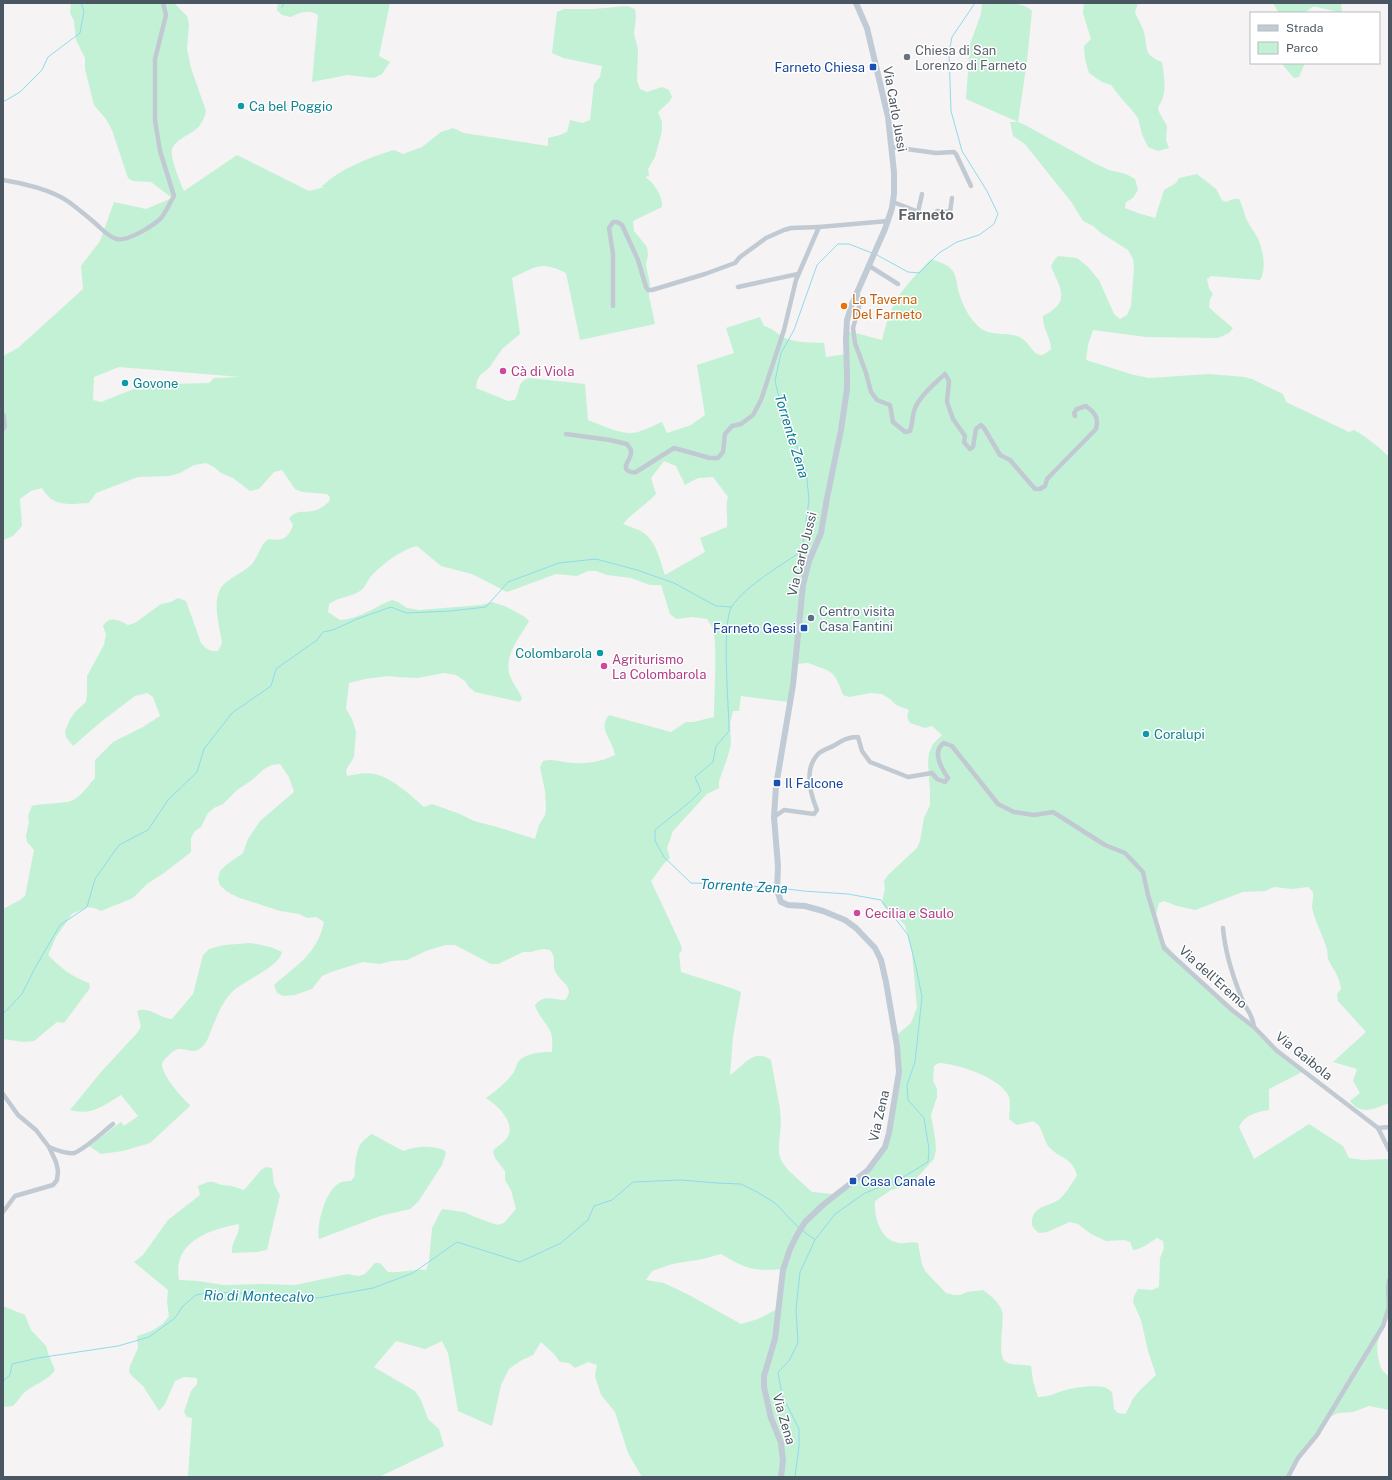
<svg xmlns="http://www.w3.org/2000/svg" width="1392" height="1480" font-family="'Public Sans',sans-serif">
<rect width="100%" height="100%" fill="#f5f3f3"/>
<!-- green -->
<g fill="#c3f1d5" fill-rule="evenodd">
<path d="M71 3H174L187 16 189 24 187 49 191 68 206 111C205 116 203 121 200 125 194 134 176 138 172 149 170 158 180 182 184 191L237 155 309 191 325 187H321C341 168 368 158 394 150L403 154 422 147 441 132 453 128 464 133 548 146V138L560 135 567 132 570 120 583 123 590 120 594 84 600 77 602 66 563 58 552 53 557 12 564 9H593L627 6 635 9 636 17 634 34 638 49 637 81 640 89 647 92 662 87 669 90 672 97 669 102 658 112 662 122V131L655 157 648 169 649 176 645 177C654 182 663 197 662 207L633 221 634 231 647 247 648 255 646 265 650 284 649 296 655 324 580 340 566 273C540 260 536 267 512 278L520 334 502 349 489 368 480 375 477 381 476 388 508 401 515 400C521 389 516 383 529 378L585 384 588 420C601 425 615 432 628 433 639 434 652 426 662 422L667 433 691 425 705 415 697 365 734 353 726 328 760 317 764 326C772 328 774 331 780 335 794 344 809 342 824 343L826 357 846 354 848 331 882 340C885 328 890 310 897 299 906 284 919 272 931 259 936 261 943 263 948 266 958 273 956 286 960 296 964 308 970 319 979 327 991 338 1009 330 1023 339 1033 347 1036 364 1051 349 1051 337 1042 328 1043 316 1072 301 1060 289 1051 266L1055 259 1058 256 1077 258 1088 267 1099 280 1114 314 1120 319 1127 315 1131 306 1134 269 1133 259 1128 250 1101 233 1093 226 1083 221 1072 203 1032 153 1025 144 1013 136 1010 122H1018L1025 125 1094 163 1109 170 1126 174 1135 179 1138 190 1133 198 1126 202 1125 208 1138 213 1155 218 1164 190 1176 183 1179 178 1197 174 1216 189 1222 200 1226 202 1233 199H1239C1243 206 1244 215 1248 222 1250 227 1254 231 1256 235 1263 246 1267 270 1260 280L1211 276 1207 279 1209 288 1213 294 1210 299 1209 307 1215 313 1233 328 1229 333 1218 338 1146 337 1093 330 1088 345 1086 360 1134 375 1149 378 1209 374 1244 377 1252 379 1283 394 1286 402 1349 432 1354 430C1368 438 1378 446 1389 457V1103C1373 1109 1362 1116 1350 1101L1360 1093 1353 1081 1357 1069 1333 1062 1366 1032 1338 1001 1337 994 1341 989C1339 975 1335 973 1329 961 1327 958 1328 953 1327 949 1323 936 1314 919 1312 907 1312 902 1314 897 1313 892L1308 887 1292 889 1274 887 1265 891 1243 892 1195 910 1177 906 1164 901 1159 903 1156 915 1162 940 1174 954 1238 1015 1304 1071 1269 1089V1110C1257 1112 1244 1115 1239 1127L1254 1159 1309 1124 1343 1146 1349 1158 1363 1160 1387 1159 1389 1162V1314C1379 1334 1373 1346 1381 1368 1383 1372 1387 1374 1389 1378 1390 1382 1389 1404 1389 1410L1369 1406 1353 1412 1338 1413 1330 1417 1287 1477H642L628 1453 615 1412 601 1395 595 1376 597 1365 588 1362 575 1368 569 1363 560 1362 554 1354 541 1342 533 1355 522 1360 509 1369 501 1385 492 1426 458 1411 448 1353 442 1341 425 1349 396 1341 374 1367 415 1391 421 1400 428 1419 439 1429 444 1446 379 1477H188L192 1418 187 1417 184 1412 191 1391 197 1384V1378L184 1377 175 1381 165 1404 159 1411 143 1386 133 1377 129 1372 130 1366 138 1348 137 1336C150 1332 161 1328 169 1316L167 1302 168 1290 134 1262 143 1255 168 1220 200 1195 198 1186 208 1182H213L222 1185 232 1186 244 1190 261 1170 266 1167 272 1168 274 1184 280 1195 267 1250 257 1252 232 1253C231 1241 240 1235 239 1224 208 1230 172 1242 179 1280L199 1281 223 1285 262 1284 295 1285 333 1277 347 1274 359 1276 365 1274 375 1263H380L388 1272C401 1273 413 1269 426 1270L429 1262 432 1228 442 1209 464 1212 475 1217 497 1225 504 1223 516 1209 511 1190 505 1180V1171L495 1158 493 1151C497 1146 504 1143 507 1138 517 1123 497 1105 486 1098 497 1090 507 1082 514 1072 516 1068 516 1064 519 1061 526 1053 541 1052 552 1052 552 1046 553 1039 551 1033 547 1023 538 1016 535 1005 545 994 552 1000 565 1000 567 997 569 995 569 992 569 984 558 979 555 971 552 963 557 959 550 950L542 949 531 952H523L498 964H491L455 945H445L426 951 407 960 391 961 380 964 363 962 331 972 322 976 312 989 295 995 283 996 277 993 274 985C297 965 318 953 324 922L316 917 307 918 299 914 280 911 237 897 226 891 220 885 218 879 220 871 226 865 243 853 248 839 260 821 294 792 289 777 280 764 272 765 264 769 252 780 237 790 223 804 214 808 208 813 201 827 195 831 191 838V852L164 873 147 884 133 898 101 911 94 908 87 907 72 914 56 937 48 955C61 968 72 977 89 983L90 988 64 1023 57 1022 34 1041 24 1042 3 1039V909L20 900 25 896 34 850 27 842 26 836 29 822 28 816 32 806C44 803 55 804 67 802 78 801 88 786 95 778V760L113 742 143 727 160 716 153 697 147 693 135 696 102 721 73 746 66 737 65 731 70 719 76 711 86 702 87 694V676L104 645 106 634 103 626C109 615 119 620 128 625L135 623 161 604 171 602 178 598 186 601 201 643C206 649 210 652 218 651L222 643C220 627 210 598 224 584 233 576 244 572 252 564 259 556 260 544 269 539 283 542 289 537 293 525L289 518C298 509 302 513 313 511 319 510 324 506 329 502L330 497 327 494 302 492 295 489 282 470 274 472 259 489 250 491 233 478 221 473 214 467 206 463 194 465 180 473 169 476 138 477 96 493 89 503C70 504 53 508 42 488L31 491 20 499 22 526 13 536 3 540V356L18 348 83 289 81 266 100 241 114 202 146 209 172 198 151 182 133 181 128 178 112 130 106 119 94 105 85 69V58L76 40 74 21 70 13ZM119 367 241 377 214 378 209 383 168 384 134 389 101 402 93 400 94 377ZM664 461 676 466 685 485 698 478 713 477 728 497C725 507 728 516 727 527L700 538 705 552 665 575C660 561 657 543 644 533 638 529 630 527 623 524 633 512 646 505 656 494L651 478ZM417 546 441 566 472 574 507 592 556 574 577 576 588 571H596L607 575 631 578 650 585H661L670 614 676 619 693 617 707 619C710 623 713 628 714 633 717 659 714 691 714 717L693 722H686L671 732 609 715C597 729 613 740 615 755 603 761 588 764 574 763 563 763 553 758 543 761L540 767 545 791 546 809 545 815 539 825 535 839 497 827 474 821 460 814 432 804 424 807C410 795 394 779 375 774 366 772 356 774 347 776L346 770 354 757 356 732 352 719 346 709 349 683 365 679 389 676 397 677 417 678 444 673 456 675 465 681 469 687 475 692 520 702 522 698C519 691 513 684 510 676 503 655 520 638 529 621L525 617 507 607 492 602 481 605 419 610 407 608 398 602 392 600C374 607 360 619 340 620L328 612 329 604C338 597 351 597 360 591 367 586 367 579 373 574 385 562 401 550 417 546ZM808 663C833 672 834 670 843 695L849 697 871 693 882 694 890 699 896 705 909 710 907 717 910 723 925 728 932 726 942 735 933 744 929 753 928 762 930 791V805L924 818 920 841 917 848 888 875 884 881 885 888 882 903 885 908 898 918 905 925 912 953 916 997 917 1007 911 1023 897 1035 898 1065 885 1148 864 1173 833 1194 812 1192 788 1170 782 1162 779 1154V1145L781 1123 780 1109 771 1060C753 1047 743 1067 730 1075L733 1037 741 992 731 988 681 972 679 954 682 950 681 945 651 881C658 873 661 865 670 858L667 848 673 831 707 794 719 788V781L728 756 731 744 730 723 733 711H739L741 696 789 702 796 664ZM939 1063C958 1064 1002 1078 1009 1097 1011 1103 1009 1113 1009 1119L1017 1125 1033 1121C1044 1127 1042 1138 1049 1147 1060 1159 1072 1157 1077 1175 1074 1181 1065 1194 1061 1198 1051 1207 1035 1204 1032 1220 1031 1226 1034 1229 1039 1233L1047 1232 1070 1222 1078 1224 1091 1234 1106 1241 1124 1240 1130 1242 1133 1250C1143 1249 1148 1243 1157 1238L1163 1241 1164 1248 1160 1258 1159 1287 1152 1290 1138 1289 1134 1296 1133 1302 1141 1320 1148 1351 1156 1375C1149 1382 1141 1388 1135 1396 1130 1402 1130 1408 1125 1414L1118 1413 1114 1409 1112 1392C1110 1390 1107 1388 1104 1387 1095 1385 1075 1387 1066 1390 1054 1393 1051 1397 1038 1397L1033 1381 1031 1366C1024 1364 1013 1366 1006 1362 996 1356 1005 1323 1002 1311 999 1302 990 1295 983 1290L967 1292 960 1295H954L946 1293 926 1272 922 1265 918 1243C910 1241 905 1244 899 1243 880 1240 874 1217 875 1201L891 1190 907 1186 912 1183 934 1159 936 1150 935 1137 931 1115 937 1097V1089L933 1081 934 1066ZM721 1254C745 1268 753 1272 781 1269L779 1308 758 1319 741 1324 689 1295 664 1283 646 1280 652 1271 672 1264 703 1259Z"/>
<path d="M278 3H390L379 56 390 62 382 74 374 78 348 75 312 82 318 15C310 9 299 12 291 17L282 15 277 10Z"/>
<path d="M982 3C996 3 1022 0 1032 11L1027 61 1018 122 966 99 970 44 981 14Z"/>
<path d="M1084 3H1138L1135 12C1137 19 1142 25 1144 32 1148 49 1143 55 1162 62 1164 77 1168 94 1158 107L1159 112 1167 126 1166 140 1169 148 1158 151 1148 147 1142 134 1138 118 1131 109 1121 98 1111 85 1102 82 1089 73 1085 59 1084 46 1091 39 1083 13Z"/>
<path d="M1273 3H1341L1342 13 1317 7H1312L1306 12 1307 13H1279Z"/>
<path d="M1281 63H1305L1299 77 1294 78Z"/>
<path d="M250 943C262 945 271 946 282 952 279 967 245 980 233 991 224 1000 219 1011 214 1023 210 1032 209 1040 202 1047 193 1055 188 1048 179 1049 175 1049 171 1053 168 1056 165 1059 162 1061 162 1065 162 1075 182 1098 190 1105L189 1107 150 1143 123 1151 101 1154 89 1146 121 1122 124 1126 138 1116 121 1095C103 1106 91 1116 70 1110L101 1072 138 1032 141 1026 137 1011C150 1006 160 1019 172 1019L193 994 203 955 209 949 224 945Z"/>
<path d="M372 1134 403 1151C417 1146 429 1145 444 1150L446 1153 442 1165 418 1202 410 1209 380 1216 319 1239C316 1224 326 1187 342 1182 344 1181 349 1181 351 1181L355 1176C354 1169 356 1152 360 1145 363 1140 368 1137 372 1134Z"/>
<path d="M3 1306 25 1315 31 1330 46 1346 49 1356 55 1370C49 1379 38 1383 29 1389 22 1393 19 1400 13 1406L3 1407Z"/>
</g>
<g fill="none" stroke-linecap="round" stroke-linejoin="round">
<!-- stream -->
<g stroke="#90daee" stroke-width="1">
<path d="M282 7 284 3"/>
<path d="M3 102 20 92 42 70 48 57 80 33 84 11 81 3"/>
<path d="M877 255 908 272 919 273 939 253 957 242 979 235 994 224 998 214 987 191 962 151 951 111 949 53 952 37 975 3"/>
<path d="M774 888 724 884 691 883 664 857 655 841V830C670 817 687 806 701 791L695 777 713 762 716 746 729 731C729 707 721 623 732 606 747 585 780 566 802 551L809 500 806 470 781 405 775 381 781 353 794 330 817 265 838 244H849L872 253"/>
<path d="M780 888 803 891 848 894 881 900 908 935 916 967 922 997 915 1062 907 1085 908 1100 924 1118 929 1149 928 1162 900 1179 865 1193 835 1214 815 1240 800 1272 796 1309 798 1343 789 1361 778 1372 782 1395 799 1429V1446L795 1477"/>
<path d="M3 1014 22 994 35 968 60 925 87 907 95 879 119 845 148 830 168 800 197 772 204 749 232 713 271 686 276 669 317 640 323 632 333 630 357 619 391 607 406 613 450 611 486 607 508 582 559 563 596 559 637 570 674 583 716 606 731 607"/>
<path d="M803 1231 814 1239"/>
<path d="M3 1381 10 1375 12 1364 38 1358 118 1346 149 1337 175 1318 183 1306 196 1295 211 1292 264 1294 318 1298 373 1288 413 1273 457 1242 520 1262 561 1243 588 1220 594 1206 612 1200 633 1182 681 1180 717 1183 741 1184 757 1192 775 1203 798 1227"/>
</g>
<!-- street -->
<g stroke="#c1cad2" stroke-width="4.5">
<path d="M892 147 936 153 954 152 956 154 971 186"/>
<path d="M3 180C23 183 52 190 69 202 78 209 87 216 95 223 102 229 108 237 117 239 127 242 155 225 162 217 166 211 170 203 174 196L160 151 155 120V59L166 15 163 3"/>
<path d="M893 202 934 218 937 211 950 212 952 198"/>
<path d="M918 212 922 194"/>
<path d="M871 267 898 284"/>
<path d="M738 287 798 274"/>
<path d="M857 293 860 303 853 328 855 343 866 373 871 392 877 400 890 405 893 422 905 432 910 431C913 423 912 413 916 406 922 394 935 383 945 374L949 381 947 402 953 419 965 436 964 442 970 449 973 447 976 429 981 425 984 428 1000 455 1010 460 1035 489H1040L1045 486 1047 479 1096 429C1099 417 1095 413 1086 406L1077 409 1074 413 1075 416"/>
<path d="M613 306V254L609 228 613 222H617L622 225 638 260 646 287 648 290H652L705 274 735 263 740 257 766 238 784 230 791 228 819 227"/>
<path d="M566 434 610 440 627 444 631 450C631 453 631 455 630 457 630 458 627 462 627 463 623 470 630 473 636 472L674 448 710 458H718L723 452 725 434 732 426 741 424 753 415 761 400 784 330 796 280 819 227 888 221"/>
<path d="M774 817 784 810 814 814 817 810C810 793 804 769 818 754 822 750 830 748 835 745 843 740 848 737 858 737L862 751 870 762 908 777 932 773 937 779 945 782 948 778C942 769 931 751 944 743L952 746 998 804 1014 812 1034 815 1053 812 1105 845 1125 853 1143 872 1148 895 1164 948 1232 1010 1254 1027 1276 1050 1378 1128 1389 1150"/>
<path d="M1223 928C1225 952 1233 977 1242 999 1247 1012 1252 1012 1254 1027"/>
<path d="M3 1094 18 1115 36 1130 49 1147 56 1162 58 1171 57 1180 53 1185 15 1196 3 1212"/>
<path d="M1378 1128 1389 1127"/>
<path d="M49 1147C56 1150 66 1154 74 1153 84 1150 104 1131 113 1124"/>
<path d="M1288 1477 1298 1458 1317 1435 1383 1326 1389 1307 1388 1289 1389 1280"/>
</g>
<!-- secondary -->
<g stroke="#c1cbd6" stroke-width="6">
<path d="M3 416 4 426 3 428"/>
<path d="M781 1477 783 1461 781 1443 771 1418 764 1387V1376L775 1339 783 1270 790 1249 797 1235 805 1222 824 1204 868 1170 885 1147 889 1133 899 1072 897 1046 886 982 881 960 875 948 856 928 845 920 823 911 805 906 788 905 781 902 777 890 778 866 774 817 776 786 793 685 803 585 809 561 821 533 827 498 841 430 847 389V374L846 339 847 320 852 304 885 229 892 208 894 194V172L888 117 867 28 856 3"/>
</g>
</g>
<!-- markers -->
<circle fill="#6b7280" stroke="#fff" stroke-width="1.5" cx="907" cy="57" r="4"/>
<g fill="#1a4fb4" stroke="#fff" stroke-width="1.5">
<rect x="869" y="63" width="8" height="8" rx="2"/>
<rect x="800" y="624" width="8" height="8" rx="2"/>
<rect x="773" y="779" width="8" height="8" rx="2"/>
<rect x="849" y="1177" width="8" height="8" rx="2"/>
</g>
<g fill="#0f9aa8" stroke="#fff" stroke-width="1.5">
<circle cx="241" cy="106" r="4"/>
<circle cx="125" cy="383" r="4"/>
<circle cx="600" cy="653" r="4"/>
<circle cx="1146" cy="734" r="4"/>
</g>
<circle fill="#e8710a" stroke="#fff" stroke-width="1.5" cx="844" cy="306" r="4"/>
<g fill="#d1479c" stroke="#fff" stroke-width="1.5">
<circle cx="503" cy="371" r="4"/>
<circle cx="604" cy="666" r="4"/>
<circle cx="857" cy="913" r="4"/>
</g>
<circle fill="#5c6f8a" stroke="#fff" stroke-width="1.5" cx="811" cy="618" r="4"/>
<g text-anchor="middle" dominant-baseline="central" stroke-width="3" stroke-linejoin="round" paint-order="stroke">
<!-- worship labels -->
<g font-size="13" fill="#5b616d" stroke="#fff" text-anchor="start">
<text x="915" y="50">Chiesa di San<tspan x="915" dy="15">Lorenzo di Farneto</tspan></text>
</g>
<!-- transit labels -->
<g font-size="13" fill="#164399" stroke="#fff" text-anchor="end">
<text x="865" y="67">Farneto Chiesa</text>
<text x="796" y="628">Farneto Gessi</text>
<text x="785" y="783" text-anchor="start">Il Falcone</text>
<text x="861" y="1181" text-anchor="start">Casa Canale</text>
</g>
<!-- culture labels -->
<g font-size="13" fill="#0d838f" stroke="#fff" text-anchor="start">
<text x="249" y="106">Ca bel Poggio</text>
<text x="133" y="383">Govone</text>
<text x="592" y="653" text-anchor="end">Colombarola</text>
<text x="1154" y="734">Coralupi</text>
</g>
<!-- street labels -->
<g font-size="13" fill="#4a5661" stroke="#fff">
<text transform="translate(895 109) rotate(80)">Via Carlo Jussi</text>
<text transform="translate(802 554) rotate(-76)">Via Carlo Jussi</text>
<text transform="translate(1213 977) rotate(42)">Via dell'Eremo</text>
<text transform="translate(1304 1056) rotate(39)">Via Gaibola</text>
<text transform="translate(879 1116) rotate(-77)">Via Zena</text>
<text transform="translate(784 1419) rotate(74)">Via Zena</text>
</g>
<!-- food labels -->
<g font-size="13" fill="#c56008" stroke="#fff" text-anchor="start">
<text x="852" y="299">La Taverna<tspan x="852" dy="15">Del Farneto</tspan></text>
</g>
<!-- hotel labels -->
<g font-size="13" fill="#b23c85" stroke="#fff" text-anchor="start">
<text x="511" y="371">Cà di Viola</text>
<text x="612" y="659">Agriturismo<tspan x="612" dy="15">La Colombarola</tspan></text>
<text x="865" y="913">Cecilia e Saulo</text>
</g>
<!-- service labels -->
<g font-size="13" fill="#4e5e75" stroke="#fff" text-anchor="start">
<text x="819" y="611">Centro visita<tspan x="819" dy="15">Casa Fantini</tspan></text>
</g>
<!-- water labels -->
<g font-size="14" font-style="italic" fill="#0c7c9b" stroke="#fff">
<text transform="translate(792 436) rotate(73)">Torrente Zena</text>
<text transform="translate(744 886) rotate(3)">Torrente Zena</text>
<text transform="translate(259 1296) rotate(1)">Rio di Montecalvo</text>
</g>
<!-- quarter labels -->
<g font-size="15" font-weight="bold" fill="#5f6368" stroke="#fff">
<text x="926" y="214">Farneto</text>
</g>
</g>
<!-- border -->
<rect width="1392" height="1480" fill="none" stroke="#4a5661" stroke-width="8"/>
<!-- legend -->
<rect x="1250" y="12" width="130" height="52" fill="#ffffff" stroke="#b7bbc0"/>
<rect x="1258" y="25" width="20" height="6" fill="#c1cbd6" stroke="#b7bbc0"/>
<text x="1286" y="32" font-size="12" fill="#4a5661">Strada</text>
<rect x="1258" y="42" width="20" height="12" fill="#c3f1d5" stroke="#b7bbc0"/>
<text x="1286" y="52" font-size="12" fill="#4a5661">Parco</text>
</svg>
